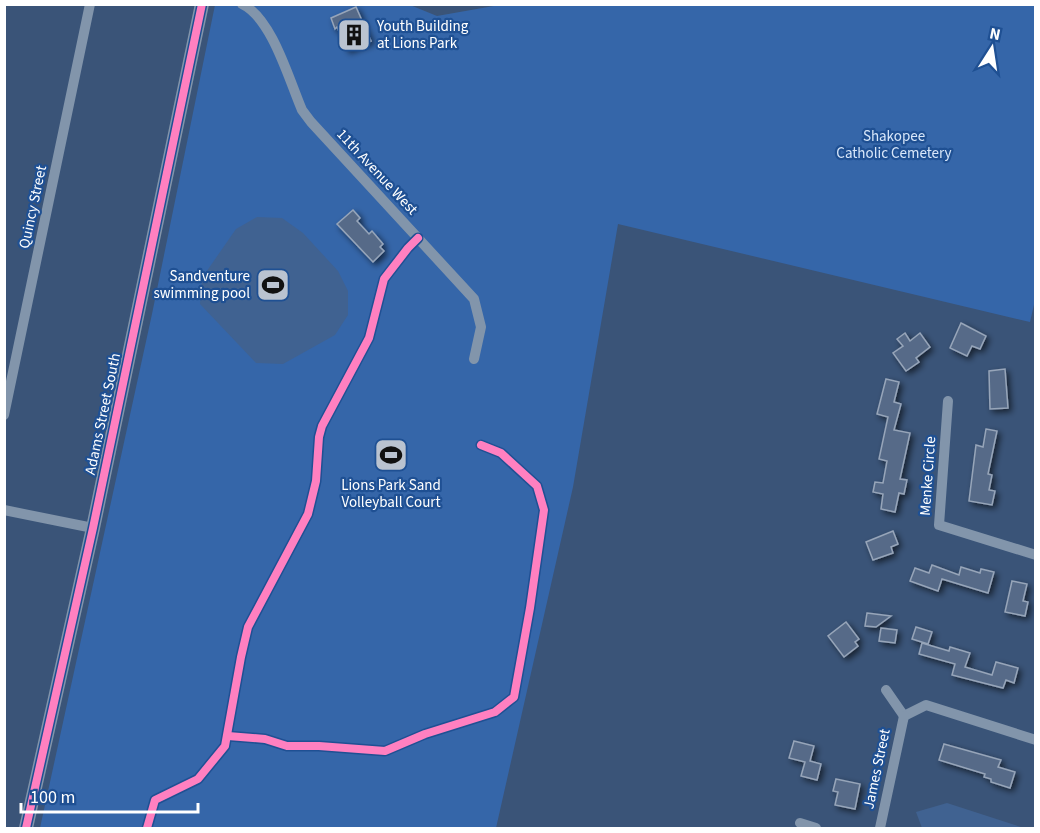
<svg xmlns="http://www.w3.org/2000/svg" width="1040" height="833" font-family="'Source Sans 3',sans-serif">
<defs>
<filter id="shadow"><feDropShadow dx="3" dy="3" stdDeviation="3" flood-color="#0009"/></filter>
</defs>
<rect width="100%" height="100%" fill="#3a5478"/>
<!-- green -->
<path fill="#3566a9" d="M505 4 1035 5 1036 296 1030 322 618 224 573 487 496 828H40L152 314 215 5H410L437 16Z"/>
<!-- water -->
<g fill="#406291">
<path d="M257 217 282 218 303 233 338 271 348 291V315L335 335 283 364 256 363 200 304 202 278 236 229Z"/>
<path d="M947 803 1024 828H922L916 812Z"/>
</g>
<!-- building -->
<g fill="#566b88" stroke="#97a5b9" stroke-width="1.5" filter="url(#shadow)">
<path d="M356 7 371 41 347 50 337 27 335 29 331 18Z"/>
<path d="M353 210 360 218 357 221 369 234 372 231 383 244 380 247 384 251 373 262 337 224Z"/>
<path d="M961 323 986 336 980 349 972 346 967 356 950 348Z"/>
<path d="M905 333 910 341 920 333 930 347 916 358 919 362 906 371 893 353 903 346 897 339Z"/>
<path d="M1005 369 1008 408 990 409 989 371Z"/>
<path d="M886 379 899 382 894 402 901 404 894 430 910 433 900 479 907 480 904 494 899 493 895 512 881 509 883 494 873 492 875 482 883 483 887 461 879 459 888 417 877 414Z"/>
<path d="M986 429 997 431 988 474 992 475 989 490 995 491 992 505 969 501 976 445 983 447Z"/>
<path d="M893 531 898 544 891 547 893 553 873 560 866 542Z"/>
<path d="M932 565 959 575 961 567 980 573 981 569 994 572 988 593 942 579 938 591 910 581 915 568 929 573Z"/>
<path d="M1012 581 1027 584 1023 601 1028 602 1025 616 1005 612Z"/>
<path d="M867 613 891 616 876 627 865 626Z"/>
<path d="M846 622 859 639 855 642 858 646 844 657 828 636Z"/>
<path d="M916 627 932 632 928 644 912 639Z"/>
<path d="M881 628 897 630 895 643 879 641Z"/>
<path d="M922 643 949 651 950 647 970 653 965 667 992 675 996 662 1018 668 1014 683 1006 680 1003 688 952 675 955 664 919 654Z"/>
<path d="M794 741 814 746 810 761 821 764 817 780 801 776 805 762 789 758Z"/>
<path d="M944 744 1001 760 998 767 1015 772 1010 788 991 782V779L984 777 985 774 939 760Z"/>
<path d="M836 779 860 784 855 809 835 805 838 792 833 791Z"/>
</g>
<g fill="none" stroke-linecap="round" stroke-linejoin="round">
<!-- minor -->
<g stroke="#8295ab" stroke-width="10">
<path d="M242 4C272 18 289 80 302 110L311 122 474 299 481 327 474 359"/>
<path d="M948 401 939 525 1036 555"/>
<path d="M4 415 90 4"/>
<path d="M4 510 93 528"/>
<path d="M886 690 904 716 926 705 1036 740"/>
<path d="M800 823 816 828"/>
<path d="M880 828 904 716"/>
</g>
<!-- tertiary -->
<path stroke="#8295ab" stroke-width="14" d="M26 828 93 528 202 4"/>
<defs>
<g id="cycleway">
<path d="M228 736 265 739 287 746H319L385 751 425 734 495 712 514 697 530 608 544 510 537 486 501 453 481 445"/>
<path d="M26 828 93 528 202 4"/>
<path d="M147 828 155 800 198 779 225 746 241 657 248 627 308 514 316 481 319 437 322 426 369 338 384 279 408 248 418 238"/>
</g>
</defs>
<!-- cycleway casing -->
<use href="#cycleway" stroke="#1f5093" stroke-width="11"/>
<!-- cycleway -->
<use href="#cycleway" stroke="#ff80c0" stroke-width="8"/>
</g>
<!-- icons -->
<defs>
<symbol id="building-square" viewBox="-11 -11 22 22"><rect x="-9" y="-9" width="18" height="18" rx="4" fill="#bac3d0" stroke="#1f5093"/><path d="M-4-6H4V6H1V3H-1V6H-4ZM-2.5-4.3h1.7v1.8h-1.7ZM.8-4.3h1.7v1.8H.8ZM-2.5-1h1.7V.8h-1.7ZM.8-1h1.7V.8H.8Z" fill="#111"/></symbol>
<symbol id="stadium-square" viewBox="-11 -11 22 22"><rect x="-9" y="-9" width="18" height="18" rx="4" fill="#bac3d0" stroke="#1f5093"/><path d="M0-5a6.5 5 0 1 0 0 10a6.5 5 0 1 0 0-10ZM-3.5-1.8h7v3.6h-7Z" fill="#111"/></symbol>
</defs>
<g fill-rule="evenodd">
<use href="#building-square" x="335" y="16" width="38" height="38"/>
<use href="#stadium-square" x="254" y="266" width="38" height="38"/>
<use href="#stadium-square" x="372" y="436" width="38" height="38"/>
</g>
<g text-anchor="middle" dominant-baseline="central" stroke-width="4.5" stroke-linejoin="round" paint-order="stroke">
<!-- poi labels -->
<g font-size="15" fill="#fff" stroke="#1f5093" text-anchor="start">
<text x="377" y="26">Youth Building<tspan x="377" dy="17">at Lions Park</tspan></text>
<text x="250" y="276" text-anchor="end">Sandventure<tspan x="250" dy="17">swimming pool</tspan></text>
<text x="391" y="485" text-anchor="middle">Lions Park Sand<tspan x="391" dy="17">Volleyball Court</tspan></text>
</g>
<!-- park labels -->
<g font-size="15" fill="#d8e7fa" stroke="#1f5093">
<text x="894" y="136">Shakopee<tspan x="894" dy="17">Catholic Cemetery</tspan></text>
</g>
<!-- street labels -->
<g font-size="15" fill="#fff" stroke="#1f5093">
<text transform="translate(377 172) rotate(47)">11th Avenue West</text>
<text transform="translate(33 207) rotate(-78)">Quincy Street</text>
<text transform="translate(103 414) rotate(-78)">Adams Street South</text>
<text transform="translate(928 476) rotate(-86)">Menke Circle</text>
<text transform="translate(877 769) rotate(-78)">James Street</text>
</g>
</g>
<!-- border -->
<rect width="1040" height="833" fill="none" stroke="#ffffff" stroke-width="12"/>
<!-- north arrow -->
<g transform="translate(992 48) rotate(12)" stroke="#1f5093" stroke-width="4.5" paint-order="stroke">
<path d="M0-4.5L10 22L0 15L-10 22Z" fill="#ffffff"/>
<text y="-9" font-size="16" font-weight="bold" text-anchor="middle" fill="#ffffff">N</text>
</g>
<!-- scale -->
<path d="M21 803v9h177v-9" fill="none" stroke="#ffffff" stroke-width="3"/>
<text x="30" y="803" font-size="18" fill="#ffffff" stroke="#1f5093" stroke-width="4.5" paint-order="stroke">100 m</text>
</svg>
